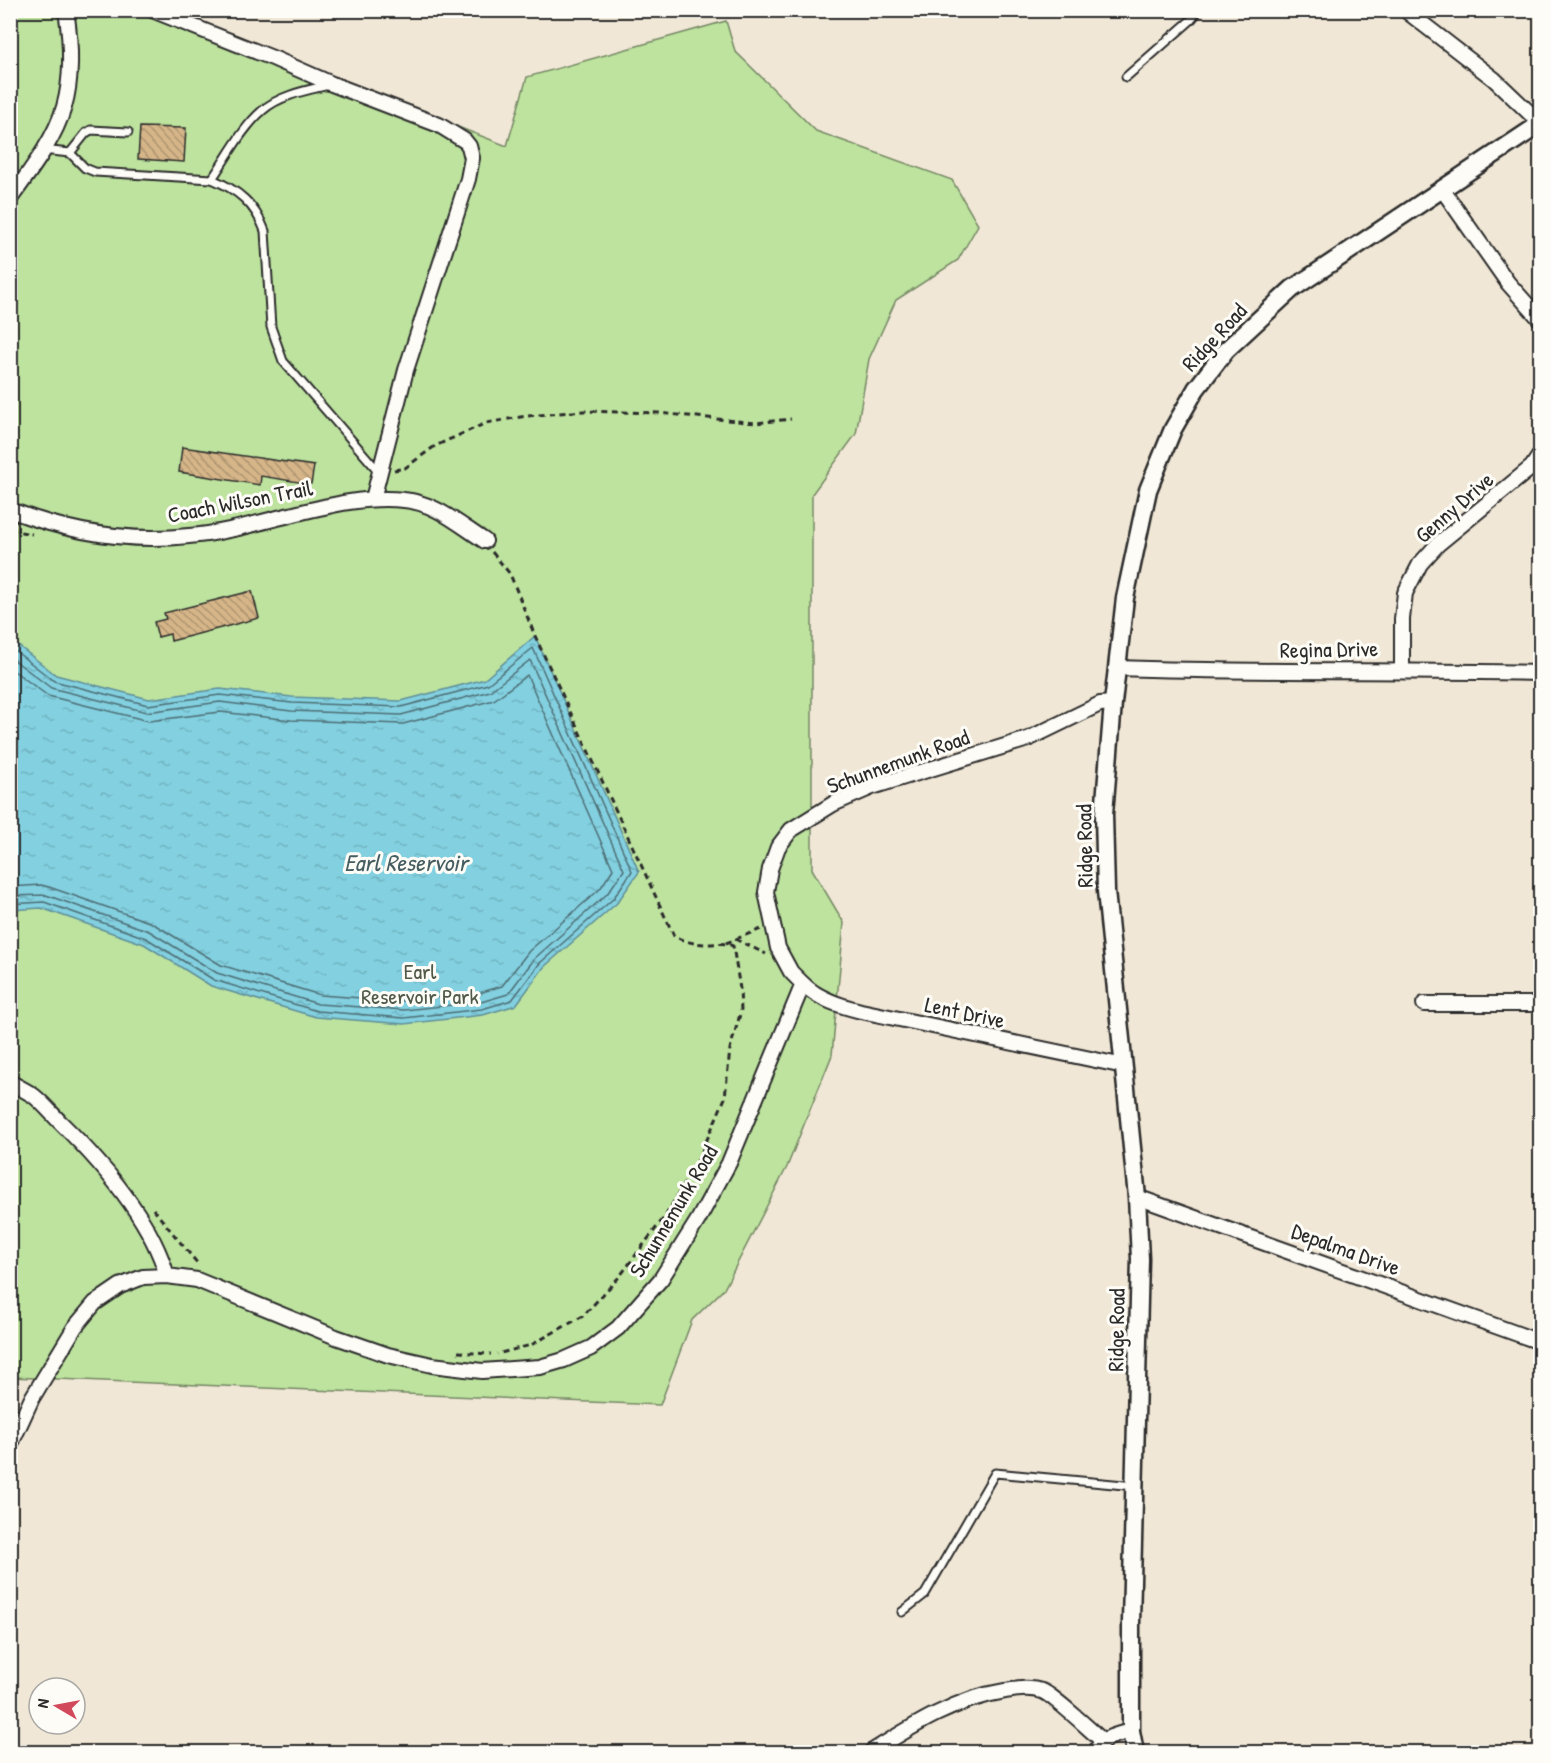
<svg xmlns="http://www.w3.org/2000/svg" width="1551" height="1763" font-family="'Patrick Hand',sans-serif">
<defs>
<pattern id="water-ripples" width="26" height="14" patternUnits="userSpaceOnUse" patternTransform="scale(1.5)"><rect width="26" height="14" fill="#82d0e0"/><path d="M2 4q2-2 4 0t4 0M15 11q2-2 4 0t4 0" fill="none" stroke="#70b3c0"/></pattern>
<pattern id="building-back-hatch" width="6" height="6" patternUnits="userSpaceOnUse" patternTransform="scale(1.5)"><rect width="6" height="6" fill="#d6b689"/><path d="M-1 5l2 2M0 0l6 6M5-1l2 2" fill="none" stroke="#ae9470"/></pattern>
</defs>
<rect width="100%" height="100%" fill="#f1e7d6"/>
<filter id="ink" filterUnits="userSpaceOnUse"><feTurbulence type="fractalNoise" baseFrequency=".0167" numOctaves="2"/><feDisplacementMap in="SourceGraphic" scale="12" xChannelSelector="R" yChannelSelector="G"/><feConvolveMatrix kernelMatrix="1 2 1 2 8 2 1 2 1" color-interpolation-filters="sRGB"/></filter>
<g filter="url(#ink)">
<!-- park -->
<path fill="#bde39e" stroke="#748764" stroke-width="1.5" d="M11 11H158L507 146 527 77 726 21 735 51 816 131 952 180 978 225 958 260 896 300 869 359 856 434 812 494V869L844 923 832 1055 787 1167 724 1289 692 1320 660 1405 11 1377Z"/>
<!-- water -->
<path fill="url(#water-ripples)" stroke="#5f8e98" stroke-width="1.5" d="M535 636 639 872 617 903 544 967 516 1005 483 1015 404 1024 316 1017 211 986 144 944 41 908 11 910V640L56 675 149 699 220 689 292 697 401 701 485 679Z"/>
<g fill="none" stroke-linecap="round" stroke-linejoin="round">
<!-- shore -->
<g stroke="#4e6d73" stroke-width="1.5">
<path d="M10 647 54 681 148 705 220 695 292 703 401 707 488 684 533 648 632 871 613 899 540 963 512 1000 482 1009 404 1018 317 1011 214 980 146 938 44 902 10 904"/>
<path d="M10 657 51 688 147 712 220 702 291 711 401 715 490 691 530 660 624 870 607 894 535 958 508 994 481 1002 404 1010 318 1004 217 973 149 931 46 895 10 896"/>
<path d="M10 668 48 696 149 721 220 712 291 720 403 724 494 700 527 675 613 869 600 889 529 951 502 986 479 993 404 1001 320 995 221 965 152 923 49 887 41 885 10 887"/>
</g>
</g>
<!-- building -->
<g fill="url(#building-back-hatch)" stroke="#2b2b2b" stroke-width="1.5">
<path d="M140 127 186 128 184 162 138 159Z"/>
<path d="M182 447 314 466 311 484 261 476 260 485 179 472Z"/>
<path d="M252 591 259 618 171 641 170 634 158 637 154 622 166 619 164 613Z"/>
</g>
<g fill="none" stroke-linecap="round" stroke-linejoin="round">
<defs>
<g id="service">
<path d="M1126 77 1191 20 1199 10"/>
<path d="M42 150 70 153 86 133 91 130 128 132"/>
<path d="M70 153 85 168 95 172 212 179C228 156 242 128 263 110 280 95 308 90 329 85"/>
<path d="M212 179C238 190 255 204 265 231L271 327 283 361 380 473"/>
<path d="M902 1612 925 1594 995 1473 1135 1486"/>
</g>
<g id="minor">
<path d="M152 10 275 59 332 84 439 125 465 141 469 146 472 158 468 179 406 370 373 499"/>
<path d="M1405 10 1494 79 1540 123"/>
<path d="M1442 189 1508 283 1540 319"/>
<path d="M10 199C30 171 54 141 64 107 73 76 71 42 66 10"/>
<path d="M10 510C68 532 128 543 189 536 217 534 247 526 274 519 316 509 361 495 404 500 434 502 460 525 485 541"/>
<path d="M1117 668C1258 673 1399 670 1540 673"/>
<path d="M1402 670V619L1405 593 1420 564 1438 544 1532 467 1540 455"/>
<path d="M803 984C818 999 841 1006 861 1011L1124 1066"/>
<path d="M1424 1004H1540"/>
<path d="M10 1082C18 1087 27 1091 34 1096 44 1104 52 1114 60 1122 102 1163 151 1219 167 1276"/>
<path d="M1137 1197 1540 1342"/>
<path d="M10 1446 32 1398 75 1327 95 1303 120 1286 143 1277 167 1276 197 1280 336 1337 388 1355 432 1365 482 1371 540 1367 564 1360 591 1348 618 1328 661 1279 698 1220 729 1163 803 984 791 972 778 948 766 892 770 869 778 847 791 830 833 804 872 787 1028 739 1100 704 1113 703"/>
<path d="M871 1752C914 1725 955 1699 1005 1691 1018 1689 1030 1687 1042 1691 1052 1694 1092 1732 1103 1741"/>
<path d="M1096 1752C1101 1737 1117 1735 1131 1731"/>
</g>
<path id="tertiary" d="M1135 1752 1131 1731V1622L1140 1259 1137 1197 1106 891 1104 814 1113 703 1125 598 1148 490 1173 429 1196 389 1226 350 1292 289 1540 124"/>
</defs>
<!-- service casing -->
<use href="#service" stroke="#2b2b2b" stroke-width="11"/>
<!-- minor casing -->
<use href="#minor" stroke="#2b2b2b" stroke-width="18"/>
<!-- tertiary casing -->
<use href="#tertiary" stroke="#2b2b2b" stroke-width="21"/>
<!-- path -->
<g stroke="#2b2b2b" stroke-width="3" stroke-dasharray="6 4.5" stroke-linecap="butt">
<path d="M394 470 405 468 435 446 486 423 527 416 583 411 659 413 756 423 791 419"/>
<path d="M10 530 32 534"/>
<path d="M492 552 510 574 535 636 674 936C686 942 695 944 708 944 717 944 724 942 733 946L740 989 741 1011 730 1049 725 1098 699 1158 666 1215 620 1276 583 1316 531 1345 497 1354"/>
<path d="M735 939 766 954"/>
<path d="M726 943 761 929"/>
<path d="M153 1209 198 1264"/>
<path d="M458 1352 491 1354"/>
</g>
<!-- service -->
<use href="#service" stroke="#fdfcf7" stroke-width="7"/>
<!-- minor -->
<use href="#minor" stroke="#fdfcf7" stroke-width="14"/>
<!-- tertiary -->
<use href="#tertiary" stroke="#fdfcf7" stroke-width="16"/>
</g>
</g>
<g text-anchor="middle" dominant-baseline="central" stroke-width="6" stroke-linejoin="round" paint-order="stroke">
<!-- street labels -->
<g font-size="22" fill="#2b2b2b" stroke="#fdfcf7">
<text transform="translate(1214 337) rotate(-47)">Ridge Road</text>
<text transform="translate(240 501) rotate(-11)">Coach Wilson Trail</text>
<text transform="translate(1454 507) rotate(-41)">Genny Drive</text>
<text transform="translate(1329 649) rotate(-1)">Regina Drive</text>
<text transform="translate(898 761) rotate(-20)">Schunnemunk Road</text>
<text transform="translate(1084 846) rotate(-91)">Ridge Road</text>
<text transform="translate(965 1012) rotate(12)">Lent Drive</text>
<text transform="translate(673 1211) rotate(-59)">Schunnemunk Road</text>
<text transform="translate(1346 1249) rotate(20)">Depalma Drive</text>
<text transform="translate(1116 1330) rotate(-89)">Ridge Road</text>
</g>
<!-- park labels -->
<g font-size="22" fill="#505948" stroke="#fdfcf7">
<text x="420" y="971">Earl<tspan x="420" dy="25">Reservoir Park</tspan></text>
</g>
<!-- water labels -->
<g font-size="24" font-style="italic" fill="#455d61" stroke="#fdfcf7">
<text x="406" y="862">Earl Reservoir</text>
</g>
</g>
<!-- margin -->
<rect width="1551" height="1763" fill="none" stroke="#fdfcf7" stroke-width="36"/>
<rect x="18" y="18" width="1515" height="1727" fill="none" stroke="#2b2b2b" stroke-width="2" filter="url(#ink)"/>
<!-- north arrow -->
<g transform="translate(57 1706) rotate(280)"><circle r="28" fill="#fdfcf7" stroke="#a9a8a5" stroke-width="1.5"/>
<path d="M0-4.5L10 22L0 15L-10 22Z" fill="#d1495b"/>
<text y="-9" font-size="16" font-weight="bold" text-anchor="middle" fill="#2b2b2b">N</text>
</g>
</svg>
